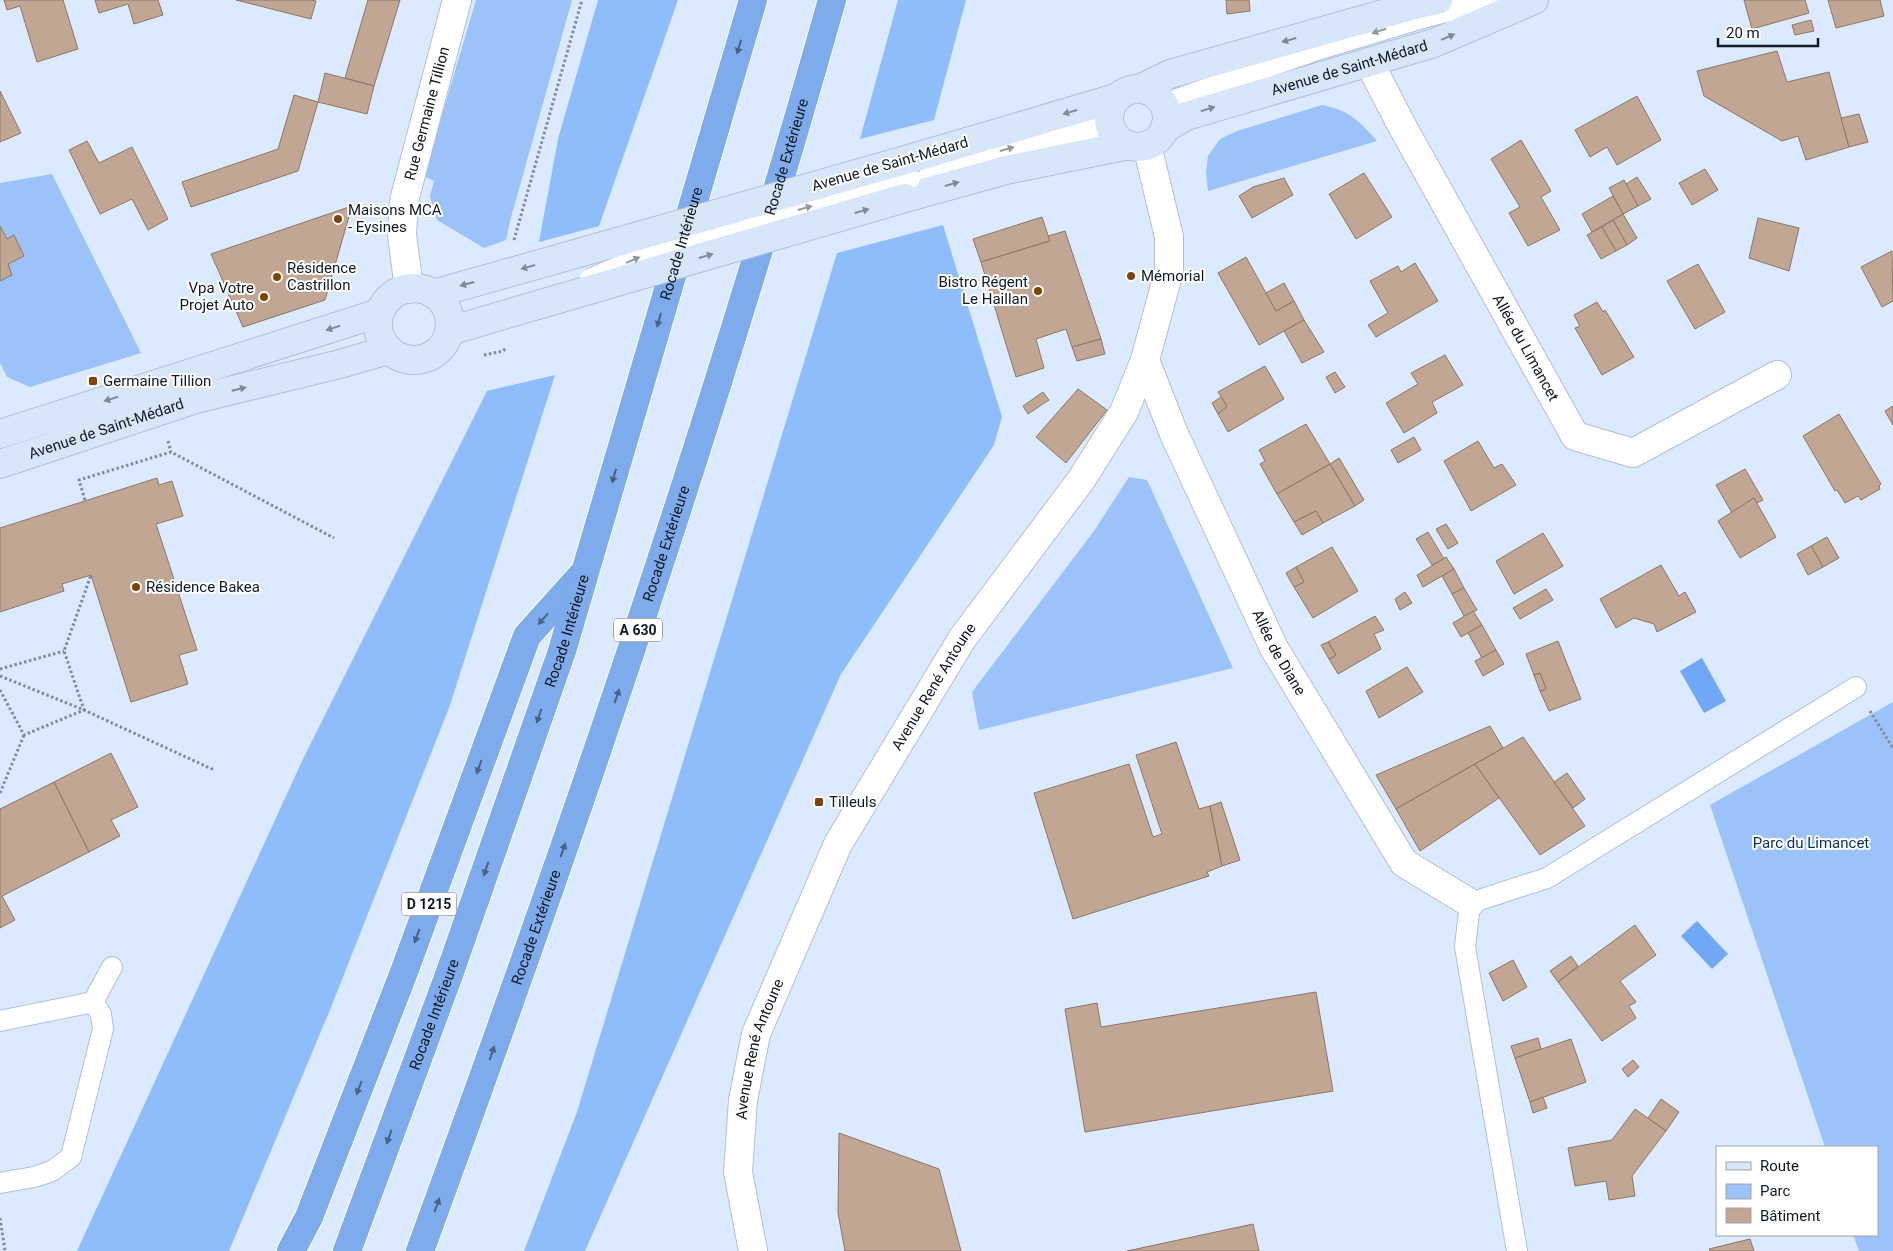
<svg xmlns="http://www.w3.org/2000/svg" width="1893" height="1251" font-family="Roboto,sans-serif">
<rect width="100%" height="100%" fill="#dbeaff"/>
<g fill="#9bc2f9">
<path d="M476,0h96l-62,221 -4,19 -22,8 -47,-28 -7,-24 4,-15 -10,-5z"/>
<path d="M1322,105c27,5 37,16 55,36l-169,50 -2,-19 2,-16 12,-17 17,-8z"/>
<path d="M52,174l89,179 -111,34 -23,-10 -7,-14v-180z"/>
<path d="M1129,477l18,3 86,188 -254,62 -7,-38 122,-161z"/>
<path d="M1893,702v549h-34l-6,-16h24v-88h-52l-115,-342z"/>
</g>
<g fill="#8fbcfa">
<path d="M598,0h80l-79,226 -60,16 19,-103z"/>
<path d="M898,0h68l-32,120 -74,19z"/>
<path d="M943,225l59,192 -8,28 -153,229 -256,577h-61l53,-139 260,-859z"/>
<path d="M555,375l-105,330 -118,300 -103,246h-152l226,-492 184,-368z"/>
</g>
<g fill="#70a8f6">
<path d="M1702,658l24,43 -22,12 -24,-42z"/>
<path d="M1697,921l31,33 -16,15 -31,-33z"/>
</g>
<g fill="#c0a693" stroke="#8e7664">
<path d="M4,0h59l15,49 -41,13 -17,-56 -13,4z"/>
<path d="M95,0h63l5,15 -29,9 -6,-20 -29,9z"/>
<path d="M236,0h75l5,1 -5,18z"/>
<path d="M368,0h32l-26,86 -29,-8z"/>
<path d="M1226,0h23l1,11 -23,3z"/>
<path d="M1744,0h61l4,13 -57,16z"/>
<path d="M1828,0h52l4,16 -48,12z"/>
<path d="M1811,20l3,11 -19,4 -3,-10z"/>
<path d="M1777,51l10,31 42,-10 20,75 -43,13 -8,-24 -16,5 -78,-45 -7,-25z"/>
<path d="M325,73l49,13 -7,28 -49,-12z"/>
<path d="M0,91l21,42 -21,9z"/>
<path d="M294,95l24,7 -20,69 -107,36 -9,-25 96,-33z"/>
<path d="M1637,96l24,44 -44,25 -10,-18 -17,10 -15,-27z"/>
<path d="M1859,114l9,28 -19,5 -8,-29z"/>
<path d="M1521,140l30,51 -10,6 19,33 -32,16 -19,-33 11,-6 -29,-48z"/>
<path d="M87,141l12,22 33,-16 36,72 -20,11 -16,-31 -32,15 -31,-64z"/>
<path d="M1705,169l13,21 -26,15 -13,-22z"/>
<path d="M1364,173l28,44 -36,22 -27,-45z"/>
<path d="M1637,177l14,22 -13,7 -12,-22z"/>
<path d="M1284,178l9,17 -41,23 -13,-22 14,-9z"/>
<path d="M1624,180l14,26 -15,8 -14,-26z"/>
<path d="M1613,196l10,18 -31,18 -10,-18z"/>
<path d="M352,206l-27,94 -82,27 -32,-73z"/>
<path d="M1623,214l14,24 -10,7 -14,-25z"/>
<path d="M1042,217l8,24 -69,21 -8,-23z"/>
<path d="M1758,218l41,10 -10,43 -40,-13z"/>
<path d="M1613,220l14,25 -11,6 -14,-24z"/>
<path d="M0,226l7,13 7,-4 10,21 -16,8 4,11 -12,6z"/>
<path d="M1602,227l14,24 -15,8 -14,-24z"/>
<path d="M1065,231l36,108 -29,8 -6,-18 -30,10 8,29 -28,9 -35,-115 69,-21 -2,-5z"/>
<path d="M1892,251l1,50 -11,6 -21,-40z"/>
<path d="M1246,257l30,54 18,-10 10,19 -45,25 -41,-72z"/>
<path d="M1415,263l23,38 -62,36 -8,-12 20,-12 -18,-32 28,-15 3,6z"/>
<path d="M1698,264l27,48 -30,17 -28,-48z"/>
<path d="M1284,283l10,18 -18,10 -10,-18z"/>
<path d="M1597,302l6,10 2,-2 29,47 -32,18 -27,-47 5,-2 -6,-11z"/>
<path d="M1304,320l20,32 -22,11 -18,-32z"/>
<path d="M1101,339l4,15 -28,7 -5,-14z"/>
<path d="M1445,355l18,30 -31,17 5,11 -33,20 -18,-30 32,-19 -7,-11z"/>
<path d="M1265,366l19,33 -56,33 -10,-18 9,-8 -9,-14z"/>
<path d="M1335,372l10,15 -10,6 -9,-16z"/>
<path d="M1078,389l29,21 -41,53 -30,-26z"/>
<path d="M1043,392l6,8 -21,14 -5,-8z"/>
<path d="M1221,397l6,9 -9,8 -6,-11z"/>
<path d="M1893,406v19l-8,-14z"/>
<path d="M1839,414l42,70 -2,2 1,3 -19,11 -3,-4 -13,7 -8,-13 -2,1 -32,-55z"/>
<path d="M1306,424l24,40 -53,30 -17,-30 5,-3 -6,-11z"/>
<path d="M1414,437l7,13 -23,13 -7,-13z"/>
<path d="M1478,441l16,27 8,-4 14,21 -45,26 -27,-50z"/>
<path d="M1339,458l25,42 -9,6 -25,-42z"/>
<path d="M1330,464l25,42 -32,17 -7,-12 -22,11 -17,-28z"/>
<path d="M1745,469l18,31 -6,3 -3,-5 -22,15 -16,-28z"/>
<path d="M157,478l2,7 13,-4 11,35 -27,8 41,126 -18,5 9,29 -57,18 -40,-127 -29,9 2,7 -64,21v-84z"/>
<path d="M1754,498l22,39 -36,21 -22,-37z"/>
<path d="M1316,511l7,12 -21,12 -8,-13z"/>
<path d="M1446,524l12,19 -10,6 -12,-20z"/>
<path d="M1428,532l16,27 -12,6 -16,-26z"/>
<path d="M1543,533l20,33 -49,28 -18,-33z"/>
<path d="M1827,537l12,21 -16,9 -12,-21z"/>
<path d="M1811,546l12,21 -15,8 -11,-21z"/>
<path d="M1332,547l26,44 -45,27 -19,-31 10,-5 -8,-15z"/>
<path d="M1446,557l8,12 -31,18 -6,-12z"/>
<path d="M1661,565l18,31 6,-4 11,20 -39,20 -3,-8 -20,-6 -18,10 -16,-29z"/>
<path d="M1296,567l8,15 -10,5 -8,-14z"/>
<path d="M1454,569l10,19 -12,6 -10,-18z"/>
<path d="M1464,588l13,22 -13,6 -12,-22z"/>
<path d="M1546,589l7,11 -33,19 -7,-11z"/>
<path d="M1405,592l7,11 -12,7 -5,-11z"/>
<path d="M1473,611l9,14 -21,12 -8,-14z"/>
<path d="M1375,616l9,14 -10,4 7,15 -43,25 -9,-15 7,-4 -8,-13z"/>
<path d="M1482,625l14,25 -14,8 -14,-25z"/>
<path d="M1558,641l23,58 -32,12 -9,-20 6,-2 -6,-16 -6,2 -8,-21z"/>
<path d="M1328,642l8,13 -7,4 -8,-14z"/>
<path d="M1496,650l8,14 -21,12 -8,-15z"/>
<path d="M1407,667l16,25 -44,26 -13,-27z"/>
<path d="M1540,673l6,16 -6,2 -6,-16z"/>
<path d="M1490,726l13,22 -107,61 -20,-34z"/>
<path d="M1523,737l62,89 -45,29 -65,-91z"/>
<path d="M1176,742l23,67 11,-3 12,60 -15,6 2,4 -136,43 -39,-126 95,-29 24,73 9,-3 -26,-79z"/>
<path d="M111,753l27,54 -27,13 9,16 -31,16 -35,-70z"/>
<path d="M1475,764l24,34 -79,53 -24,-42z"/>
<path d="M1567,773l18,26 -12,9 -19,-26z"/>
<path d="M54,782l35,70 -87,44 13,24 -15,8v-119z"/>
<path d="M1221,802l19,58 -18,6 -12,-60z"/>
<path d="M1635,925l21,30 -36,26 16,21 -7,4 7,12 -34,23 -44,-59z"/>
<path d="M1571,956l7,10 -20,16 -8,-11z"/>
<path d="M1513,960l14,27 -24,14 -14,-28z"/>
<path d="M1316,992l17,99 -248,41 -20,-123 32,-6 4,24z"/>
<path d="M1538,1038l3,11 -26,9 -4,-12z"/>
<path d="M1571,1039l15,43 -56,20 -15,-44z"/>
<path d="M1633,1060l6,7 -11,10 -6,-8z"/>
<path d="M1543,1097l4,11 -14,5 -3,-11z"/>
<path d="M1661,1099l18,13 -13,19 -18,-13z"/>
<path d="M1635,1109l31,22 -34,45 3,20 -26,4 -3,-19 -31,5 -7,-38 44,-8z"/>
<path d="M839,1133l100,36 22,82h-116l-7,-38z"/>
<path d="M1253,1224l6,27h-132z"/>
<path d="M1750,1239l4,12h-44l-1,-2z"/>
</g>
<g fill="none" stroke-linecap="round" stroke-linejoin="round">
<defs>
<g id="service">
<path d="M1163,104l151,-53 112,-34 68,-17"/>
<path d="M910,178l148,-42 52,-10"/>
<path d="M93,1002l19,-35"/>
<path d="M0,1021l93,-19"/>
<path d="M0,1183l34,-6 18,-6 19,-14 32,-128 -2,-15 -8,-12"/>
<path d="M1517,1251l-52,-304 5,-44 77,-25 309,-191"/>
</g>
<g id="minor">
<path id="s1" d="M1369,62l32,62 174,312 58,17 144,-78"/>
<path id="s2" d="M409,289l-7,-54 2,-34 53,-201"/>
<path id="s3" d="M1145,360l29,74 100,214 130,215 66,40"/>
<path id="s4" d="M753,1251l-15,-79 5,-72 13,-66 82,-190 124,-205 119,-159 43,-68 21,-52 24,-89v-34l-22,-92"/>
</g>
<g id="secondary">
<path d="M1139,89l31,-15 252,-71 16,-3"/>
<circle cx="1138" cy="118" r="29"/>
<path id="s5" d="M1164,129l22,-13 248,-73 100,-43"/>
<path d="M916,157l200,-59"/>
<path d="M905,198l101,-28 123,-25"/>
<circle cx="414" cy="324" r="36"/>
<path d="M433,294l121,-34"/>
<path d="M449,331l92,-27"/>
<path d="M0,434l379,-121"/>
<path id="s6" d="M0,464l196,-65 144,-35 48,-14"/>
</g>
<g id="motorway">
<path d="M291,1251l18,-34 95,-245 123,-336 54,-60"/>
<path id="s7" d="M347,1251l103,-279 112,-321 191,-651"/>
<path id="s8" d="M420,1251c151,-412 293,-828 412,-1251"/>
</g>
</defs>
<use href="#service" stroke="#afc0d9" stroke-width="22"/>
<use href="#minor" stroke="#afc0d9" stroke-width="30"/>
<use href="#secondary" stroke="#afc0d9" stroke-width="30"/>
<use href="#motorway" stroke="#fff" stroke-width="30"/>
<g stroke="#818c9b" stroke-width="3" stroke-dasharray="2.5 2.5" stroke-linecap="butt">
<path d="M514,240l68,-240"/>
<path d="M484,355l19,-4 3,-3"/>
<path d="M168,441l3,11"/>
<path d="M85,500l-6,-20 92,-28 163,86"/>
<path d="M0,669l64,-18"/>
<path d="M0,676l84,34 130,60"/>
<path d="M0,690l24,45 60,-25 -20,-59 27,-76"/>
<path d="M1870,711l23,37"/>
<path d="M0,793l24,-58"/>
<path d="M0,1218l5,33"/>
</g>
<use href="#service" stroke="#fff" stroke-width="20"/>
<use href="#minor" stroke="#fff" stroke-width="28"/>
<use href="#secondary" stroke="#d8e6f9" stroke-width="28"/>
<use href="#motorway" stroke="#7eabeb" stroke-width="28"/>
<defs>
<path id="service-bridge" d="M590,279l55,-24 265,-77"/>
<g id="secondary-bridge">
<path d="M554,260l362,-103"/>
<path d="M541,304l364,-106"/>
</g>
</defs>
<use href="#service-bridge" stroke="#afc0d9" stroke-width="22" stroke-linecap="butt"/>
<use href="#secondary-bridge" stroke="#afc0d9" stroke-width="30" stroke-linecap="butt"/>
<use href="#service-bridge" stroke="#fff" stroke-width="20"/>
<use href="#secondary-bridge" stroke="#d8e6f9" stroke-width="28"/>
</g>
<defs><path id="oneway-solid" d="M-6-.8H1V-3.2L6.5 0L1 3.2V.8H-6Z" transform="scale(1.25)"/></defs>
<g fill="#94979b">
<use href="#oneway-solid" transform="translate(1379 31) rotate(163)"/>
<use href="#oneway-solid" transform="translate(1007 149) rotate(-16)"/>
<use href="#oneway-solid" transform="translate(805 208) rotate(-16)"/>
<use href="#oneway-solid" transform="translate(633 260) rotate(-23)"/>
</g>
<g fill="#7f8998">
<use href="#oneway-solid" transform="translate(1448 37) rotate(-23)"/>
<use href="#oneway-solid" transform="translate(1289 40) rotate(164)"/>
<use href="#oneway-solid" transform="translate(1208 109) rotate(-17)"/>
<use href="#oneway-solid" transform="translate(1070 112) rotate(164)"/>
<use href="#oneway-solid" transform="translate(952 184) rotate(-16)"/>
<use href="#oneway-solid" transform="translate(862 211) rotate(-16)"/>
<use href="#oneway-solid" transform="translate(706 256) rotate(-16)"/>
<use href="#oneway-solid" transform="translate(528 267) rotate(164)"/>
<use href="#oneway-solid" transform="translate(467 284) rotate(165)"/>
<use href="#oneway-solid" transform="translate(333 328) rotate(162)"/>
<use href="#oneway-solid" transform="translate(239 389) rotate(-13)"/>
<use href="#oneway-solid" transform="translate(111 399) rotate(162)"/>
</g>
<g fill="#486286">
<use href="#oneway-solid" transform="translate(739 47) rotate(106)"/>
<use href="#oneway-solid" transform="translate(659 320) rotate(106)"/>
<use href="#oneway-solid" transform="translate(614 476) rotate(106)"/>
<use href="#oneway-solid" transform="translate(543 619) rotate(132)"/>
<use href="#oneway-solid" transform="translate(617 696) rotate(-71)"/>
<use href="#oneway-solid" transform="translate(539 716) rotate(109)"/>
<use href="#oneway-solid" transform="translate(479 767) rotate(110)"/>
<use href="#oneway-solid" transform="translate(563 850) rotate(-71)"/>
<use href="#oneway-solid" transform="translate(486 869) rotate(109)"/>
<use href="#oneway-solid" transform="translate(417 936) rotate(110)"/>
<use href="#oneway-solid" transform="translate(492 1053) rotate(-71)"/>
<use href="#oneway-solid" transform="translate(359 1088) rotate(111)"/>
<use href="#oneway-solid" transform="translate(389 1137) rotate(110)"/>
<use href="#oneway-solid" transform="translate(437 1205) rotate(-70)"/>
</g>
<g fill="#814400" stroke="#fff" stroke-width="2">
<circle cx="338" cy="219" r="5"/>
<circle cx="1131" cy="276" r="5"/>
<circle cx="277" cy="277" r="5"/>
<circle cx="1038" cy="291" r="5"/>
<circle cx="264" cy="297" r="5"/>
<rect x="88" y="376" width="10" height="10" rx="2.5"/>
<circle cx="136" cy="587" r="5"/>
<rect x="814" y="797" width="10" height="10" rx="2.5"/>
</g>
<g text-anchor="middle" stroke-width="4" stroke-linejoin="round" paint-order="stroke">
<g fill="#fff" stroke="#595d64" stroke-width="1">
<rect x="614" y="618.5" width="48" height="23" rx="4"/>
<rect x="401.5" y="892.5" width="55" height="23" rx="4"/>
</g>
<g font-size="14" font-weight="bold" fill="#121821">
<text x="638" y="635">A 630</text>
<text x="429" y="909">D 1215</text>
</g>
<g font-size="15" fill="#121821" stroke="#fff">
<text dy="5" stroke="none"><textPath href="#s5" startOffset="196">Avenue de Saint-Médard</textPath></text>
<text dy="5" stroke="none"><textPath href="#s2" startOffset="179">Rue Germaine Tillion</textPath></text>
<text dy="5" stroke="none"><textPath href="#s8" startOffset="1154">Rocade Extérieure</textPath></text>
<text transform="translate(890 164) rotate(-16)" y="5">Avenue de Saint-Médard</text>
<text dy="5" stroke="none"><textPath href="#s7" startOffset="1062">Rocade Intérieure</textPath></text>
<text dy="5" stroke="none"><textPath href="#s1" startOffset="326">Allée du Limancet</textPath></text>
<text dy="5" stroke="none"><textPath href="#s6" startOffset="112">Avenue de Saint-Médard</textPath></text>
<text dy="5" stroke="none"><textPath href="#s8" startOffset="749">Rocade Extérieure</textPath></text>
<text dy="5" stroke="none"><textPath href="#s7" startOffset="658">Rocade Intérieure</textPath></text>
<text dy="5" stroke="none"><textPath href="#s3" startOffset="322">Allée de Diane</textPath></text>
<text dy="5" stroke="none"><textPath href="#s4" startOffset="611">Avenue René Antoune</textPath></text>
<text dy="5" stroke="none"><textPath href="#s8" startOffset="344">Rocade Extérieure</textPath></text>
<text dy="5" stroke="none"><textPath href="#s7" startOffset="252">Rocade Intérieure</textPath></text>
<text dy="5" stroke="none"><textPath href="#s4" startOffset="206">Avenue René Antoune</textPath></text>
</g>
<g font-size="15" fill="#121821" stroke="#fff" text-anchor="start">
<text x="348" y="215">Maisons MCA<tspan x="348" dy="17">- Eysines</tspan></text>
<text x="287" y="273">Résidence<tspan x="287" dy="17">Castrillon</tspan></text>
<text x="1141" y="281">Mémorial</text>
<text x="1028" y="287" text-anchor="end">Bistro Régent<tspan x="1028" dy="17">Le Haillan</tspan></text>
<text x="254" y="293" text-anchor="end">Vpa Votre<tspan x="254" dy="17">Projet Auto</tspan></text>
<text x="103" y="386">Germaine Tillion</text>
<text x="146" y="592">Résidence Bakea</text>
<text x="829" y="807">Tilleuls</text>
</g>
<g font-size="15" fill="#0c3161" stroke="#fff">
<text x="1811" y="848">Parc du Limancet</text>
</g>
</g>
<rect x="1716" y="1146" width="162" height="90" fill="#ffffff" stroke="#a0a3a6"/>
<rect x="1726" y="1162" width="25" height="8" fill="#d8e6f9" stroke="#a0a3a6"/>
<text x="1760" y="1171" font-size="15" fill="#121821">Route</text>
<rect x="1726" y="1184" width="25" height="15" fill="#9bc2f9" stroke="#a0a3a6"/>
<text x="1760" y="1196" font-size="15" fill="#121821">Parc</text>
<rect x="1726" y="1208" width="25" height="15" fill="#c0a693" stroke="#a0a3a6"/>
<text x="1760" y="1221" font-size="15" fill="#121821">Bâtiment</text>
<path d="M1718 38v8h100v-8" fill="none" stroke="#121821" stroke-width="2.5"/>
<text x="1726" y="38" font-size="15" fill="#121821" stroke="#ffffff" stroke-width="4" paint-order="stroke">20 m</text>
</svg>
